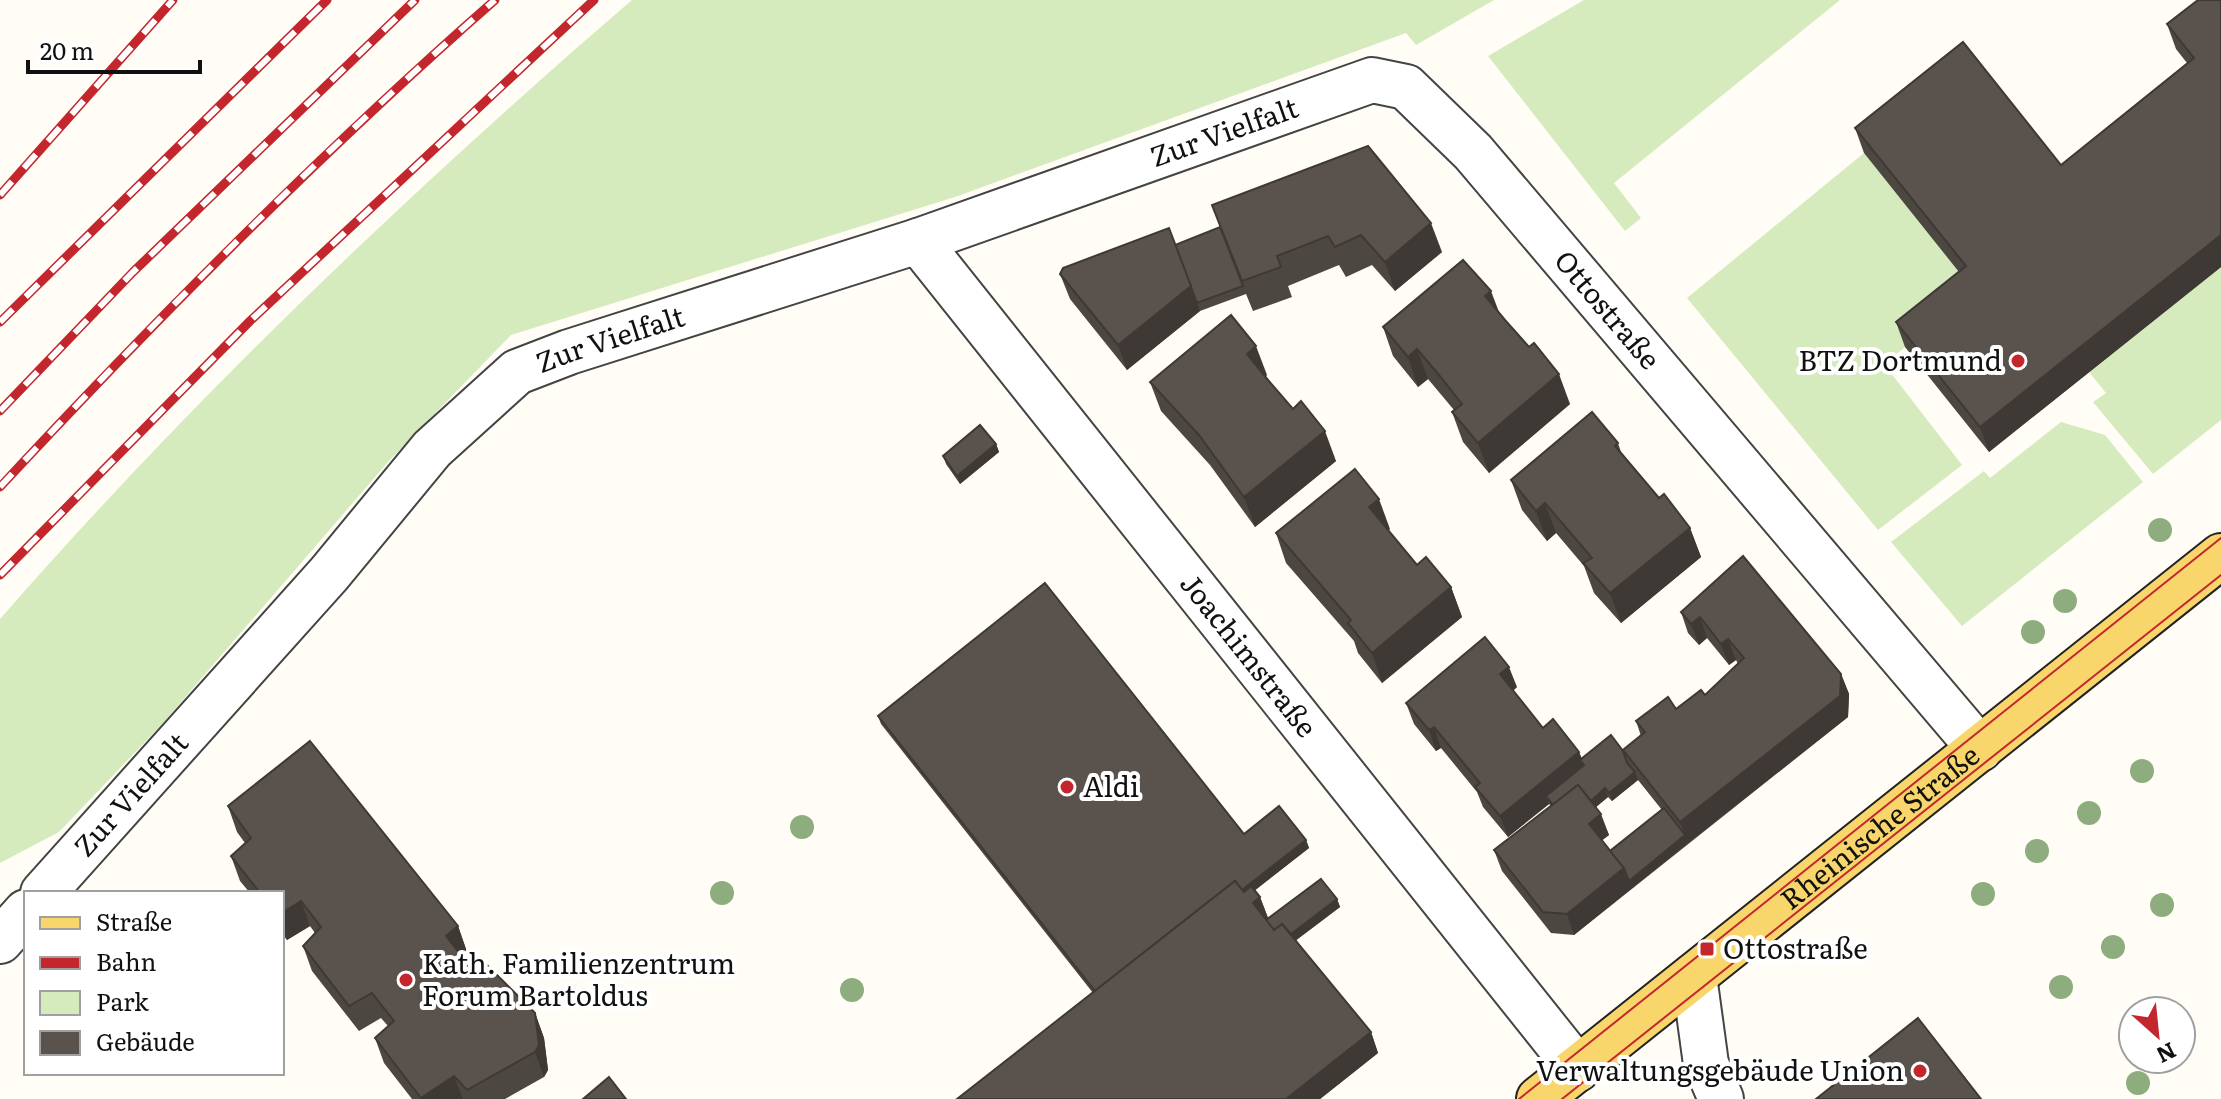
<svg xmlns="http://www.w3.org/2000/svg" width="2221" height="1099" font-family="Literata,serif">
<rect width="100%" height="100%" fill="#fffdf5"/>
<g fill="#d5ebbd">
<path d="M632,0h862l-78,45 -10,-12 -451,164 -444,138 -123,127 -225,261 -104,109 -59,31v-244c193,-221 409,-427 632,-619z"/>
<path d="M1584,0h256l-226,183 27,35 -16,13 -137,-175z"/>
<path d="M1864,153l111,138 -91,73 78,101 -84,65 -191,-232z"/>
<path d="M2221,267v153l-68,54 -60,-72 13,-9 -17,-21z"/>
<path d="M2061,422l44,13 38,47 -181,144 -71,-84 93,-71 6,7z"/>
</g>
<g fill="none" stroke-linecap="round" stroke-linejoin="round">
<defs>
<g id="minor">
<path id="s1" d="M918,241l660,828"/>
<path id="s2" d="M43,893l286,-319 103,-125 85,-77 52,-20 349,-111 454,-161 34,7 67,65 507,597"/>
<path d="M0,941l26,-29"/>
<path d="M1694,976l12,88 15,35"/>
</g>
<g id="major">
<path id="s3" d="M1539,1099l682,-543"/>
</g>
</defs>
<use href="#minor" stroke="#444" stroke-width="48"/>
<use href="#major" stroke="#222" stroke-width="48"/>
<use href="#minor" stroke="#fff" stroke-width="44"/>
<use href="#major" stroke="#f9d66b" stroke-width="44"/>
<g stroke="#c4262e" stroke-width="2">
<path d="M1519,1099l702,-561"/>
<path d="M1562,1099l659,-524"/>
</g>
<defs>
<g id="rail">
<path d="M0,195l173,-195"/>
<path d="M0,322l327,-322"/>
<path d="M0,411l133,-139 282,-272"/>
<path d="M0,487c158,-170 320,-334 495,-487"/>
<path d="M0,575l250,-254 344,-321"/>
</g>
</defs>
<use href="#rail" stroke="#c4262e" stroke-width="9"/>
<use href="#rail" stroke="#fff" stroke-width="6" stroke-dasharray="18" stroke-linecap="butt"/>
</g>
<g fill="#8dad7f">
<circle cx="2160" cy="530" r="12"/>
<circle cx="2065" cy="601" r="12"/>
<circle cx="2033" cy="632" r="12"/>
<circle cx="2142" cy="771" r="12"/>
<circle cx="2089" cy="813" r="12"/>
<circle cx="802" cy="827" r="12"/>
<circle cx="2037" cy="851" r="12"/>
<circle cx="722" cy="893" r="12"/>
<circle cx="1983" cy="894" r="12"/>
<circle cx="2162" cy="905" r="12"/>
<circle cx="2113" cy="947" r="12"/>
<circle cx="2061" cy="987" r="12"/>
<circle cx="852" cy="990" r="12"/>
<circle cx="2138" cy="1083" r="12"/>
</g>
<g fill="#4d4742" fill-rule="evenodd">
<path d="M2221,0v267l-232,185 -84,-105 -9,-25 63,-50 -95,-119 -9,-25 206,37 126,-102 -11,-14 -9,-25z"/>
<path d="M1212,205l230,47 -47,39 -23,-26 -26,12 -7,-12 -51,21 4,11 -39,14 -7,-17 -46,17 -73,59 -57,-71 -10,-25 115,-29 45,-18z"/>
<path d="M1499,313l71,91 -81,69 -26,-31 -11,-30 2,-2 -26,-31 -10,8 -25,-31 -10,-29z"/>
<path d="M1267,375l-2,2 71,84 -81,66 -45,-62 -49,-54 -11,-29z"/>
<path d="M1618,443l4,12 37,43 31,30 11,29 -80,66 -27,-30 -10,-27 -28,-33 -9,8 -25,-31 -11,-30z"/>
<path d="M996,444l3,8 -39,32 -14,-20 -3,-8z"/>
<path d="M1390,529l-2,1 29,35 34,22 11,30 -80,66 -24,-30 -4,-12 -68,-78 -10,-30z"/>
<path d="M1743,556l98,118 8,20 -1,23 -274,218 -23,-2 -49,-62 -8,-21 57,-44 -2,-2 -41,33 -25,-30 -6,-15 -36,-44 -5,3 -22,-27 -8,-21 111,-16 -4,4 30,37 36,24 3,7 41,-9 18,-14 -5,-15 40,-12 29,-14 33,-31 -2,-4 -7,5 -22,-27 -8,7 -11,-12 -7,-21zM1638,780l24,30 -52,41 -8,-11 7,-5 -13,-28 12,-10 4,4z"/>
<path d="M878,716l366,118 62,6 3,8 -54,42 5,7 8,21 -2,2 71,-21 3,8 -44,33 75,92 7,21 -58,46h-363l136,-106 -212,-269z"/>
<path d="M228,806l230,120 9,26 -6,4 7,8 67,49 9,25 4,32 -4,7 -39,22h-93l-28,-36 -9,-25 13,-12 -7,-8 -22,13 -47,-60 -9,-25 12,-13 -5,-7 -23,14 -5,-6v-41h-32l-10,-12 -9,-25 14,-13 -8,-11z"/>
</g>
<g fill="#3f3936">
<path d="M1431,223l11,29 -47,39 -10,-29z"/>
<path d="M2221,235v32l-232,185 -9,-25z"/>
<path d="M1191,286l9,25 -73,59 -9,-25z"/>
<path d="M1491,291l11,29 -17,-24z"/>
<path d="M1256,346l11,29 -9,8 -11,-29z"/>
<path d="M1417,349l11,30 -10,8 -10,-30z"/>
<path d="M1559,374l11,30 -81,69 -11,-30z"/>
<path d="M1325,431l11,30 -81,66 -11,-30z"/>
<path d="M996,444l3,8 -39,32 -3,-8z"/>
<path d="M1379,499l11,30 -10,8 -11,-30z"/>
<path d="M1545,503l11,30 -9,8 -11,-30z"/>
<path d="M1690,528l11,29 -80,66 -11,-30z"/>
<path d="M1451,587l11,30 -80,66 -10,-30z"/>
<path d="M1700,617l7,21 -8,7 -8,-21z"/>
<path d="M1728,639l8,21 -7,5 -8,-21z"/>
<path d="M1509,667l8,20 -10,8 -7,-21z"/>
<path d="M1841,674l8,20 -1,23 -160,126 -8,-21z"/>
<path d="M1434,727l7,21 -5,3 -7,-21z"/>
<path d="M1579,752l8,21 -41,23 3,8 -41,33 -8,-21z"/>
<path d="M1635,772l3,8 -26,21 -3,-8z"/>
<path d="M1605,788l3,9 -18,15 -3,-8z"/>
<path d="M1601,814l8,21 -13,10 -7,-21z"/>
<path d="M1685,835l3,8 -114,92 -7,-21 57,-46z"/>
<path d="M1306,840l3,8 -204,160 -3,-8z"/>
<path d="M1260,897l8,21 -8,6 -7,-21z"/>
<path d="M1337,899l3,8 -58,44 -3,-8z"/>
<path d="M301,901l9,25 -23,14 -5,-14v-13z"/>
<path d="M458,926l9,26 -12,9 -9,-25z"/>
<path d="M535,1013l9,25 4,32 -4,7 -9,-25z"/>
<path d="M1371,1032l7,21 -58,46h-34z"/>
<path d="M454,1076l9,23h-42v-1z"/>
</g>
<g fill="#5a524d" stroke="#3f3936" stroke-width="2">
<path d="M2198,0h23v235l-241,192 -84,-105 70,-56 -111,-138 108,-86 98,123 133,-107 -27,-34z"/>
<path d="M1368,146l63,77 -46,39 -24,-27 -26,12 -7,-11 -51,20 4,11 -39,14 -30,-76z"/>
<path d="M1220,227l23,59 -46,17 -22,-58z"/>
<path d="M1169,228l22,58 -73,59 -58,-71 3,-6z"/>
<path d="M1463,260l28,31 -6,5 20,24 24,27 5,-4 25,31 -81,69 -26,-31 10,-8 -23,-29 -22,-26 -9,8 -25,-30z"/>
<path d="M1231,315l25,31 -9,8 21,26 25,29 8,-8 24,30 -81,66 -45,-62 -49,-53z"/>
<path d="M1592,412l26,31 -3,3 44,52 5,-4 26,34 -80,65 -27,-30 9,-5 -47,-55 -9,8 -25,-31z"/>
<path d="M980,425l16,19 -39,32 -14,-20z"/>
<path d="M1355,469l24,30 -10,8 48,58 9,-8 25,30 -79,66 -24,-30 3,-3 -75,-87z"/>
<path d="M1743,556l98,118 -1,22 -160,126 -57,-72 22,-18 -9,-11 32,-24 8,12 25,-19 4,5 39,-37 -16,-19 -7,5 -21,-27 -9,7 -10,-12z"/>
<path d="M1045,583l199,251 35,-28 27,34 -64,50 -7,-9 -140,110 -217,-275z"/>
<path d="M1485,637l24,30 -9,7 43,54 10,-9 26,33 -79,64 -25,-29 5,-4 -46,-56 -5,3 -23,-27z"/>
<path d="M1611,735l12,16 4,12 8,9 -26,21 -4,-5 -14,13 -13,-16 -25,20 -7,-9 38,-31 -4,-5z"/>
<path d="M310,741l148,185 -12,10 22,28 8,-6 8,4 51,51 4,32 -4,7 -68,38 -13,-14 -33,22 -46,-60 19,-17 -22,-28 -23,13 -46,-60 18,-19 -20,-26 -19,12v-20h-22l-29,-37 20,-18 -23,-32z"/>
<path d="M1578,785l23,29 -12,10 35,44 -57,46 -24,-2 -49,-62z"/>
<path d="M1664,808l21,27 -56,46 -5,-13 -14,-17z"/>
<path d="M1321,879l16,20 -46,35 -9,-10 -8,6 -8,-10z"/>
<path d="M1235,881l9,11 7,-6 9,11 -7,6 21,27 8,-6 89,108 -85,67h-329z"/>
<path d="M1918,1018l63,81h-165z"/>
<path d="M609,1077l17,22h-43z"/>
</g>
<g fill="#c4262e" stroke="#fff" stroke-width="3">
<circle cx="2018" cy="361" r="8"/>
<circle cx="1067" cy="787" r="8"/>
<rect x="1699" y="941" width="16" height="16" rx="4"/>
<circle cx="406" cy="980" r="8"/>
<circle cx="1920" cy="1071" r="8"/>
</g>
<g text-anchor="middle" stroke-width="8" stroke-linejoin="round" paint-order="stroke">
<g font-size="28" fill="#111" stroke="#fff">
<text dy="10" stroke="none"><textPath href="#s2" startOffset="1452">Zur Vielfalt</textPath></text>
<text dy="10" stroke="none"><textPath href="#s2" startOffset="1944">Ottostraße</textPath></text>
<text dy="10" stroke="none"><textPath href="#s2" startOffset="804">Zur Vielfalt</textPath></text>
<text dy="10" stroke="none"><textPath href="#s1" startOffset="530">Joachimstraße</textPath></text>
<text dy="10" stroke="none"><textPath href="#s2" startOffset="132">Zur Vielfalt</textPath></text>
<text dy="10" stroke="none"><textPath href="#s3" startOffset="436">Rheinische Straße</textPath></text>
</g>
<g font-size="28" fill="#111" stroke="#fff" text-anchor="start">
<text x="2002" y="371" text-anchor="end">BTZ Dortmund</text>
<text x="1083" y="797">Aldi</text>
<text x="1723" y="959">Ottostraße</text>
<text x="422" y="974">Kath. Familienzentrum<tspan x="422" dy="32">Forum Bartoldus</tspan></text>
<text x="1904" y="1081" text-anchor="end">Verwaltungsgebäude Union</text>
</g>
</g>
<rect x="24" y="891" width="260" height="184" fill="#ffffff" stroke="#a0a0a0" stroke-width="2"/>
<rect x="40" y="917" width="40" height="12" fill="#f9d66b" stroke="#a0a0a0" stroke-width="2"/>
<text x="96" y="931" font-size="24" fill="#111111">Straße</text>
<rect x="40" y="957" width="40" height="12" fill="#c4262e" stroke="#a0a0a0" stroke-width="2"/>
<text x="96" y="971" font-size="24" fill="#111111">Bahn</text>
<rect x="40" y="991" width="40" height="24" fill="#d5ebbd" stroke="#a0a0a0" stroke-width="2"/>
<text x="96" y="1011" font-size="24" fill="#111111">Park</text>
<rect x="40" y="1031" width="40" height="24" fill="#5a524d" stroke="#a0a0a0" stroke-width="2"/>
<text x="96" y="1051" font-size="24" fill="#111111">Gebäude</text>
<g transform="translate(2157 1035) rotate(153)"><circle r="38" fill="#ffffff" stroke="#a0a0a0" stroke-width="2"/>
<path d="M0-6L14 30L0 20L-14 30Z" fill="#c4262e"/>
<text y="-12" font-size="22" font-weight="bold" text-anchor="middle" fill="#111111">N</text>
</g>
<path d="M28 60v12h172v-12" fill="none" stroke="#111111" stroke-width="4"/>
<text x="40" y="60" font-size="24" fill="#111111" stroke="#ffffff" stroke-width="6" paint-order="stroke">20 m</text>
</svg>
